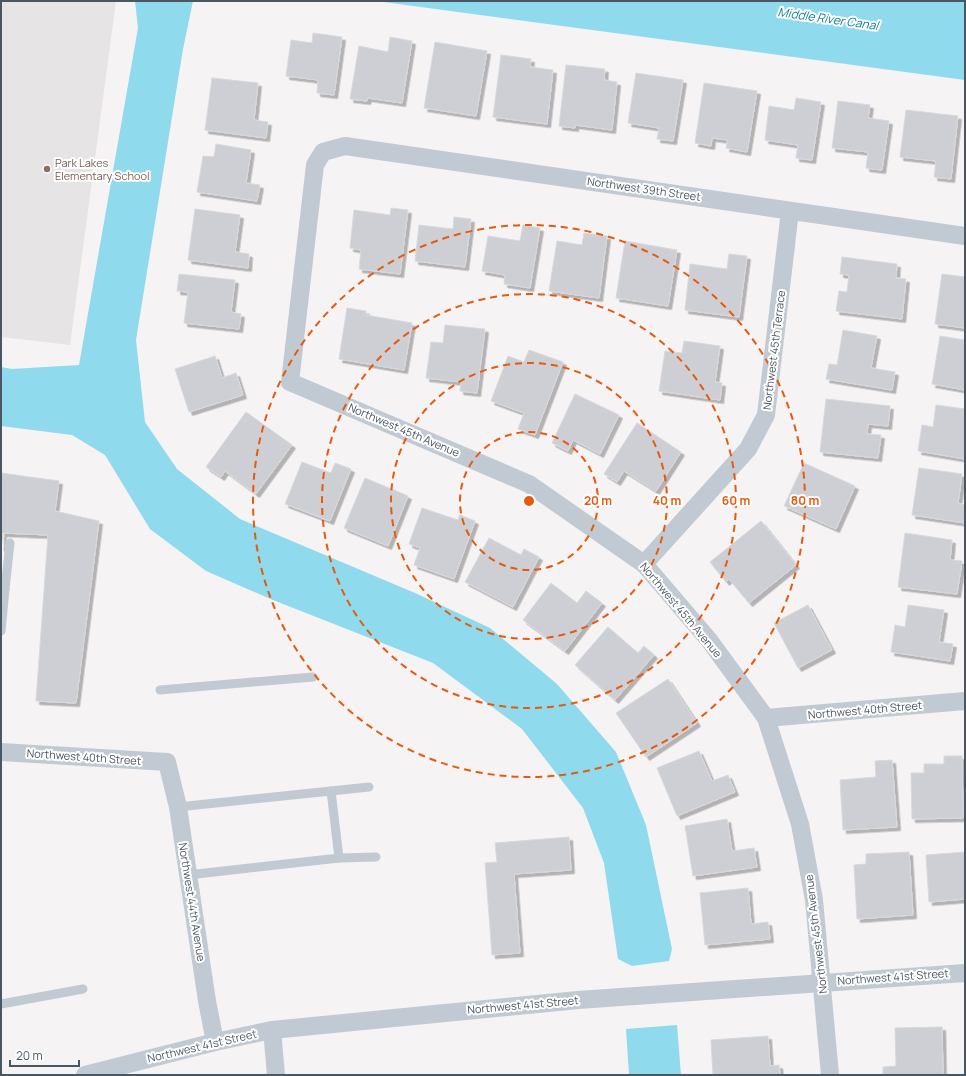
<svg xmlns="http://www.w3.org/2000/svg" width="966" height="1076" font-family="Manrope,sans-serif">
<defs>
<filter id="shadow"><feDropShadow dx="3.5" dy="3.5" stdDeviation="0" flood-color="#0004"/></filter>
</defs>
<rect width="100%" height="100%" fill="#f5f3f3"/>
<path fill="#e6e4e5" d="M1,1h115l-46,344 -69,-8z"/>
<g fill="#90daee">
<path d="M135,1h58l-10,48 -47,291 9,82 32,47 63,50 175,74 75,35 67,56 59,68 30,73 26,124 -3,12 -37,5 -14,-7 -14,-96 -21,-55 -61,-79 -89,-66 -160,-63 -67,-29 -56,-42 -45,-74 -33,-20 -71,-9v-59l11,2 67,-4 59,-337z"/>
<path d="M376,1h589v79l-82,-11z"/>
<path d="M677,1025l4,50h-52l-3,-46z"/>
</g>
<g fill="#cdcfd5" stroke="#d7d9de" filter="url(#shadow)">
<path d="M313,33l29,4 -8,58 -17,-2 1,-13 -32,-4 5,-36 21,3z"/>
<path d="M390,37l22,4 -10,62 -34,-5 -1,3 -17,-2 9,-53 29,6z"/>
<path d="M435,42l52,9 -11,65 -52,-8z"/>
<path d="M501,55l30,4 -1,8 23,3 -6,54 -54,-7z"/>
<path d="M566,65l39,4 -1,11 13,2 -5,48 -37,-5v3l-16,-2z"/>
<path d="M636,73l47,7 -10,61 -16,-2 2,-11 -31,-5z"/>
<path d="M212,78l46,5 -4,37 14,2 -2,16 -61,-8z"/>
<path d="M704,83l53,8 -10,61 -21,-4 2,-8 -16,-2 -1,8 -16,-3z"/>
<path d="M796,98l25,4 -9,58 -16,-2 2,-13 -33,-5 4,-34 25,4z"/>
<path d="M838,101l32,4 -2,13 21,3 -7,49 -16,-2 2,-16 -36,-4z"/>
<path d="M906,110l52,6 -7,63 -17,-2 2,-16 -36,-4z"/>
<path d="M216,144l35,6 -5,33 14,2 -3,16 -60,-9 6,-36 11,1z"/>
<path d="M391,208l17,2 -8,64 -41,-5 2,-19 -11,-2 4,-38 36,5z"/>
<path d="M195,209l45,6 -5,37 14,2 -1,14 -60,-8z"/>
<path d="M454,217l17,2 -6,48 -50,-6 4,-36 34,4z"/>
<path d="M523,225l17,3 -10,60 -26,-4 1,-9 -23,-4 6,-35 32,5z"/>
<path d="M584,233l23,3 -8,62 -50,-7 8,-50 25,4z"/>
<path d="M625,241l52,9 -9,56 -52,-8z"/>
<path d="M729,254l18,2 -8,61 -54,-7 5,-46 37,5z"/>
<path d="M842,257l55,7 -1,14 10,1 -4,40 -66,-8 3,-20 8,1 2,-17 -9,-1z"/>
<path d="M179,274l56,6 -4,32 10,2 -2,15 -55,-6 4,-31 -11,-1z"/>
<path d="M942,274l23,3v51l-30,-4z"/>
<path d="M347,308l19,3v4l46,8 -8,47 -65,-11z"/>
<path d="M445,325l40,4 -8,64 -17,-2 1,-9 -35,-4 5,-36 12,1z"/>
<path d="M843,330l34,6 -6,32 24,4 -3,18 -66,-11 3,-15 8,1z"/>
<path d="M940,336l25,4v50l-33,-6z"/>
<path d="M684,341l36,5 -5,36 7,1 -2,17 -61,-9 6,-40 17,2z"/>
<path d="M529,350l34,12 -28,73 -17,-6 6,-16 -33,-12 17,-45 16,6z"/>
<path d="M215,356l7,22 14,-5 7,22 -54,17 -14,-43z"/>
<path d="M575,394l44,21 -19,39 -27,-14 -5,11 -16,-8z"/>
<path d="M826,399l64,7 -2,20 -20,-2 -1,10 14,1 -3,23 -58,-6z"/>
<path d="M936,405l29,4v50l-47,-8 4,-26 11,2z"/>
<path d="M246,412l46,33 -36,49 -31,-23 -4,6 -15,-10z"/>
<path d="M637,423l44,29 -25,39 -32,-20 -7,11 -13,-8z"/>
<path d="M302,462l29,11 4,-10 16,6 -21,52 -45,-17z"/>
<path d="M804,463l51,23 -19,43 -52,-23z"/>
<path d="M919,468l43,6 -4,29 7,2v18l-53,-8z"/>
<path d="M1,473l58,8 -4,30 44,10 -23,182 -40,-2 12,-166 -45,-2 -2,15z"/>
<path d="M365,478l43,18 -20,50 -44,-18z"/>
<path d="M422,508l36,12 2,-5 15,6 -21,58 -40,-14 6,-17 -11,-4z"/>
<path d="M761,521l35,44 -47,38 -20,-24 -3,3 -16,-20z"/>
<path d="M905,533l47,7 -2,20 12,1 -5,33 -59,-7z"/>
<path d="M489,538l32,17 3,-6 15,8 -26,50 -48,-25z"/>
<path d="M551,583l26,20 9,-12 16,12 -37,48 -42,-31z"/>
<path d="M808,605l24,45 -34,18 -24,-45z"/>
<path d="M908,605l36,5 -5,32 14,2 -3,17 -59,-9 4,-27 10,2z"/>
<path d="M608,627l30,26 6,-7 10,9 -39,45 -40,-35z"/>
<path d="M668,679l29,44 -51,34 -30,-44z"/>
<path d="M699,751l13,30 16,-6 7,17 -58,24 -20,-48z"/>
<path d="M944,756h18l1,62 -51,1 -1,-46h13v-9h20z"/>
<path d="M892,760l5,67 -54,3 -3,-50 36,-3 -1,-16z"/>
<path d="M727,819l5,32 22,-3 3,19 -64,9 -8,-50z"/>
<path d="M569,837l2,33 -57,4 6,79 -28,2 -7,-92 12,-1 -2,-19z"/>
<path d="M909,852l4,63 -56,4 -3,-54 12,-1v-10z"/>
<path d="M965,852v47l-36,3 -3,-47z"/>
<path d="M748,888l3,36 17,-2 2,17 -65,6 -5,-52z"/>
<path d="M942,1027l1,48h-60v-8l13,-1 -1,-38z"/>
<path d="M768,1036l2,30 9,-1 1,10h-67l-2,-35z"/>
</g>
<g fill="none" stroke-linecap="round" stroke-linejoin="round">
<g stroke="#c1cad2" stroke-width="9">
<path d="M1,589h4l-4,42"/>
<path d="M5,589l5,-46"/>
<path d="M160,690l153,-13"/>
<path d="M331,791l38,-4"/>
<path d="M178,807l153,-16 8,67 -151,17"/>
<path d="M339,858l37,-1"/>
<path d="M1,1004l82,-15"/>
</g>
<g stroke="#c1cad2" stroke-width="18">
<path d="M644,564l104,-115 18,-34 24,-204"/>
<path d="M766,718l199,-17"/>
<path d="M1,752l166,10 11,45 29,194 8,41"/>
<path d="M272,1030l4,45"/>
<path d="M85,1075l130,-33 57,-12 306,-30 387,-27"/>
<path d="M830,1075l-16,-175 -14,-76 -34,-106 -57,-78 -65,-76 -115,-80 -239,-102 25,-217 8,-13 22,-6 620,90"/>
</g>
</g>
<g fill="none" stroke="#e8590c" stroke-width="2" stroke-dasharray="7 5">
<circle cx="529" cy="501" r="69"/>
<circle cx="529" cy="501" r="138"/>
<circle cx="529" cy="501" r="207"/>
<circle cx="529" cy="501" r="276"/>
</g>
<circle fill="#8d6e63" stroke="#fff" stroke-width="1.5" cx="47" cy="169" r="4"/>
<g text-anchor="middle" stroke-width="4" stroke-linejoin="round" paint-order="stroke">
<g font-size="11" fill="#785e54" stroke="#fff" text-anchor="start">
<text x="55" y="167">Park Lakes<tspan x="55" dy="13">Elementary School</tspan></text>
</g>
<g font-size="11" fill="#4a5661" stroke="#fff">
<text transform="translate(644 189) rotate(8)" y="4">Northwest 39th Street</text>
<text transform="translate(774 350) rotate(-83)" y="4">Northwest 45th Terrace</text>
<text transform="translate(404 430) rotate(23)" y="4">Northwest 45th Avenue</text>
<text transform="translate(681 610) rotate(50)" y="4">Northwest 45th Avenue</text>
<text transform="translate(865 710) rotate(-5)" y="4">Northwest 40th Street</text>
<text transform="translate(84 757) rotate(4)" y="4">Northwest 40th Street</text>
<text transform="translate(192 902) rotate(81)" y="4">Northwest 44th Avenue</text>
<text transform="translate(816 934) rotate(-97)" y="4">Northwest 45th Avenue</text>
<text transform="translate(893 977) rotate(-4)" y="4">Northwest 41st Street</text>
<text transform="translate(523 1005) rotate(-5)" y="4">Northwest 41st Street</text>
<text transform="translate(202 1046) rotate(-13)" y="4">Northwest 41st Street</text>
</g>
<g font-size="12" font-style="italic" fill="#0c7c9b" stroke="#fff">
<text transform="translate(828 19) rotate(8)" y="4">Middle River Canal</text>
</g>
</g>
<circle cx="529" cy="501" r="6" fill="#e8590c" stroke="#fff" stroke-width="2"/>
<g font-size="12" text-anchor="middle" font-weight="bold" fill="#e8590c" stroke="#fff" stroke-width="4" stroke-linejoin="round" paint-order="stroke">
<text x="598" y="505">20 m</text>
<text x="667" y="505">40 m</text>
<text x="736" y="505">60 m</text>
<text x="805" y="505">80 m</text>
</g>
<rect width="966" height="1076" fill="none" stroke="#4a5661" stroke-width="4"/>
<path d="M10 1060v6h69v-6" fill="none" stroke="#4a5661" stroke-width="2"/>
<text x="16" y="1060" font-size="12" fill="#4a5661" stroke="#ffffff" stroke-width="3" paint-order="stroke">20 m</text>
</svg>
